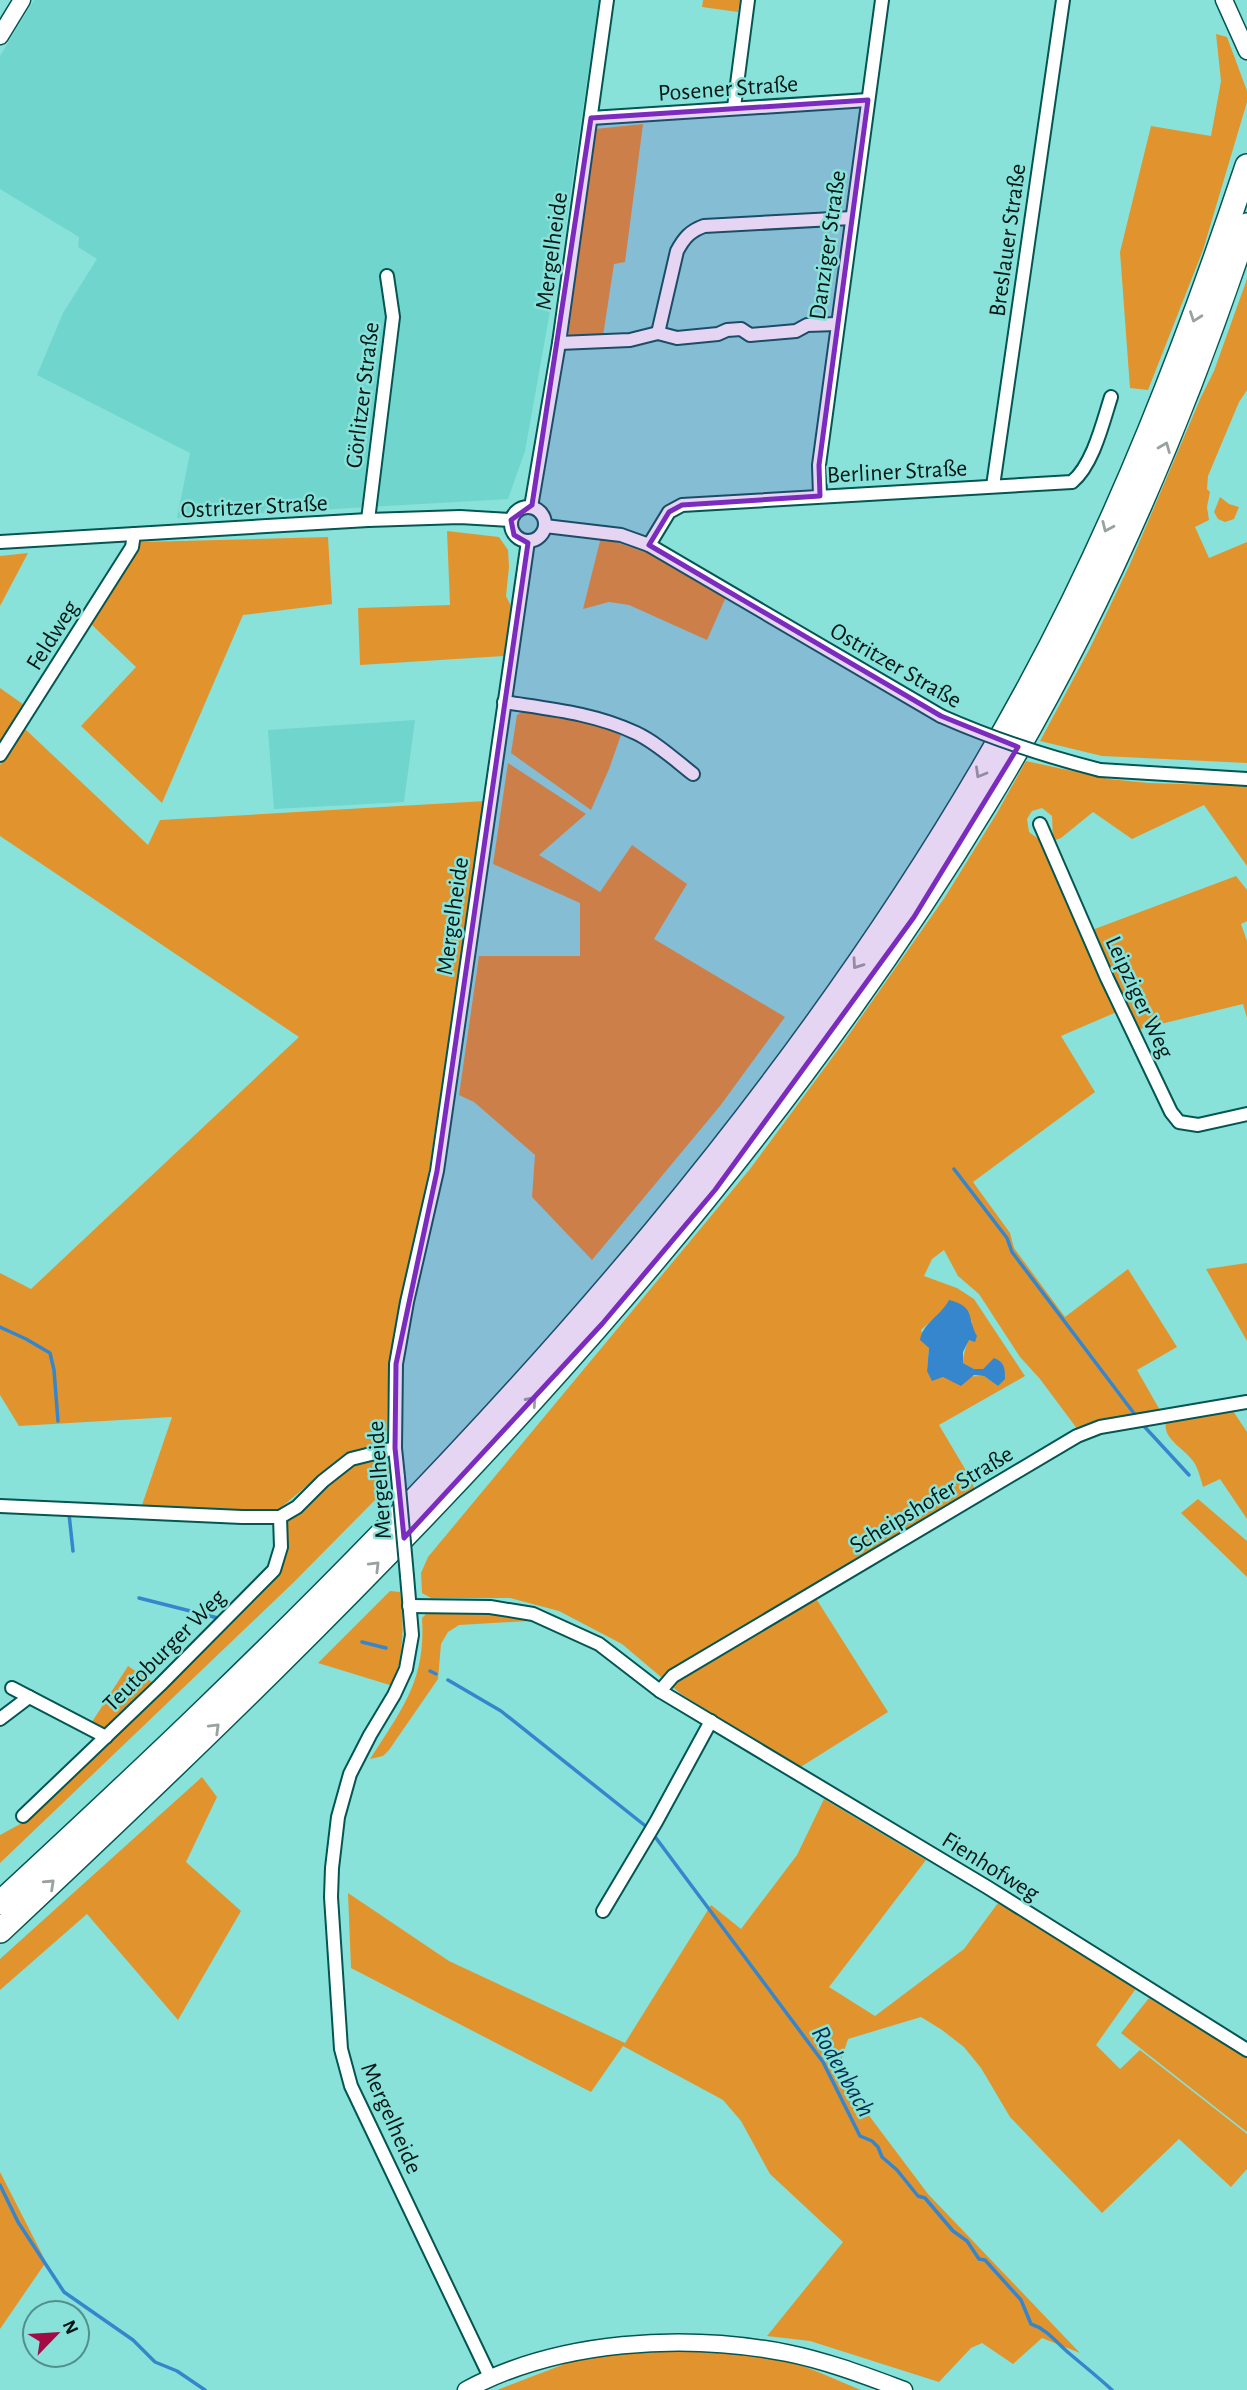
<svg xmlns="http://www.w3.org/2000/svg" width="1247" height="2390" font-family="'Alegreya Sans',sans-serif">
<rect width="100%" height="100%" fill="#88e2da"/>
<g fill="#70d5cd">
<path d="M34,0h565l-32,216 -42,235 -17,48 -331,19 13,-65 -153,-78 26,-62 34,-54 -19,-12 1,-10 -79,-48v-133z"/>
<path d="M415,720l-11,82 -130,7 -6,-79z"/>
</g>
<g fill="#e1942d" fill-rule="evenodd">
<path d="M703,0h37l-2,12 -36,-5z"/>
<path d="M1216,34l11,3 20,54v11l-44,148 -55,140 -18,-2 -10,-136 31,-126 60,10 10,-55z"/>
<path d="M643,124l-18,138 -11,2 -11,72 -35,1 27,-208z"/>
<path d="M1247,279v111l-8,12 -31,74 -1,13 3,3 -3,15 2,13 -14,7 14,31 38,-16v221l-145,-7 -62,-15 50,-93 40,-84 71,-167 13,-26z"/>
<path d="M1220,497l9,7 10,3 -5,12 -9,3 -7,-3 -4,-7z"/>
<path d="M447,531l52,6 9,13 1,17 -3,29 5,10 -7,50 -144,9 -2,-57 92,-3z"/>
<path d="M328,537l4,67 -89,11 -81,188 -81,-77 55,-59 -45,-43 50,-82z"/>
<path d="M601,537l56,19 69,41 -19,43 -78,-35 -20,-3 -26,7z"/>
<path d="M28,553l-28,53v-50z"/>
<path d="M0,688l27,19 -27,42z"/>
<path d="M522,712l57,6 42,17 -12,34 -18,41 -80,-57 6,-38z"/>
<path d="M24,728l124,117 12,-25 325,-19 -56,369 -15,78 -14,54 -11,62 -3,77 -45,16 -63,53 -70,1 -66,-6 30,-88 -153,9 -19,-31v-122l31,16 268,-252 -299,-201v-71z"/>
<path d="M1026,761l83,18 40,4 98,3v80l-43,-61 -72,34 -39,-27 -32,26 -8,3 -1,-25 -10,-8 -10,3 -5,8 2,13 15,11 75,168 -58,25 34,56 -122,90 37,51 4,15 51,69 63,-48 49,78 -40,23 24,42 -83,18 -38,-51 -20,-22 -41,-63 -21,-18 -14,-26 -12,9 -8,17 33,12 17,11 51,77 -86,49 32,54 4,12 -165,98 78,123 -89,56 -118,-74 -59,-50 -63,-33 -49,-13h-79l-9,-5 -1,-20 7,-16 322,-388 93,-126 102,-146 52,-84zM946,1307l26,14c1,15 -9,27 -9,42l11,6h9l11,-10 4,27 -14,-10 -41,1 -16,-6 2,-23 -8,-18z"/>
<path d="M508,763l78,51 -47,41 61,37 32,-47 55,39 -33,55 131,78 -65,89 -128,154 -60,-63 3,-42 -61,-53 -15,-7 20,-139h101v-53l-87,-39z"/>
<path d="M1236,876l11,14v31l-6,3 6,17v77l-4,-14 -107,26 -44,-100z"/>
<path d="M1247,1263v78l-41,-72z"/>
<path d="M1233,1411l14,21v87l-27,-40 -17,8c-2,-7 -4,-15 -7,-21 -7,-16 -34,-25 -30,-44z"/>
<path d="M378,1456l10,8 2,8 -15,28 -81,82 -294,281v-28l22,-12 258,-254 7,-24 -1,-20 3,-6c28,-26 50,-54 89,-63z"/>
<path d="M1198,1499l49,42v36l-66,-64z"/>
<path d="M390,1591l10,1c5,34 3,62 -7,94l-75,-23z"/>
<path d="M430,1610l59,1 43,6 32,13 -35,-9 -70,4 -11,7 -7,12 -3,35 -49,71 -6,6 -13,3c32,-50 56,-79 52,-141z"/>
<path d="M128,1666l27,18 -52,47 -13,-6z"/>
<path d="M202,1777l15,20 -31,65 55,49 -63,109 -91,-106 -87,76v-31z"/>
<path d="M824,1799l102,61 -97,127 46,29 89,-67 34,-46 139,84 -41,58 24,24 20,-19 107,84v35l-16,18 -52,-48 -77,74 -92,-96 -29,-49 -17,-21 -22,-17 -21,-13 -73,22 -11,34 91,121 152,159 -38,-15 -29,26 -31,-21 -11,5 -32,34 -129,-41 -43,-5 76,-94 -73,-68 -29,-53 -18,-21 -100,-54 -32,46 -240,-124 -3,-75 101,68 176,82 86,-138 30,24 56,-74z"/>
<path d="M1149,1998l98,60v74l-126,-99z"/>
<path d="M0,2172l46,90 -46,67z"/>
<path d="M649,2351c48,0 95,-2 141,11 24,7 48,19 71,28h-364l78,-30z"/>
</g>
<path fill="#3586cd" d="M949,1300c27,7 17,16 28,36l-2,6 -6,-2 -6,12v11l11,6h9l11,-11c11,4 11,11 11,21l-7,7 -14,-10 -10,-1 -13,11 -18,-9 -11,4 -5,-10 2,-23 -9,-8c3,-18 21,-24 29,-40z"/>
<g fill="none" stroke-linecap="round" stroke-linejoin="round">
<g stroke="#3586cd" stroke-width="3.5">
<path d="M954,1169l53,69 5,14 124,164"/>
<path d="M0,1327l26,12 24,14 4,17 4,51"/>
<path d="M1142,1424l47,51"/>
<path d="M69,1514l4,37"/>
<path d="M139,1598l79,20"/>
<path d="M362,1642l24,6"/>
<path d="M430,1671l6,3"/>
<path d="M448,1680l53,31 147,117"/>
<path d="M653,1834l170,228 37,74 12,5 6,6 4,10 15,13 21,26 7,2 28,33 14,10 12,18 6,1 36,40 10,24c16,5 26,19 39,30 14,12 28,23 42,36"/>
<path d="M0,2185l18,37 46,70 69,48 22,22 22,9 28,19"/>
</g>
<defs>
<g id="minor">
<path d="M734,107l14,-107"/>
<path d="M591,118l277,-18"/>
<path d="M658,333l19,-82c7,-13 13,-20 27,-25l148,-8"/>
<path d="M559,343l71,-3 28,-7 19,5 41,-4 9,-4 14,-1 9,6 46,-4 11,-6 30,-1"/>
<path d="M993,486l70,-486"/>
<path d="M820,496l-1,-31 63,-465"/>
<circle cx="528" cy="524" r="17"/>
<path d="M531,507l28,-164 48,-343"/>
<path d="M368,520l25,-203 -6,-41"/>
<path d="M545,526l76,9 28,10 292,171"/>
<path d="M0,542l368,-22 92,-3 51,3"/>
<path d="M649,545l20,-33 13,-7 390,-23c21,-17 31,-60 39,-85"/>
<path d="M504,702c45,7 90,11 132,31 21,10 39,27 57,41"/>
<path d="M0,755l132,-208 2,-13"/>
<path d="M1100,770l147,9"/>
<path d="M1040,824l67,154 64,134 8,10 19,3 49,-11"/>
<path d="M398,1477l-3,-29 1,-84 11,-62 30,-131 91,-630"/>
<path d="M0,1506l242,11h38l17,-10 26,-26 28,-22 44,-11"/>
<path d="M407,1576l5,59 -6,34 -12,26 -24,40 -20,39 -12,43 -6,51 -1,29 10,152 10,37 139,291"/>
<path d="M409,1606l81,1 43,7 66,30 61,47 327,196 260,163"/>
<path d="M12,1688l94,49"/>
<path d="M660,1691l13,-15 404,-240 23,-9 147,-25"/>
<path d="M0,1719l29,-22"/>
<path d="M23,1816l137,-131 114,-115 7,-23 -1,-30"/>
<path d="M603,1911l53,-89 55,-101"/>
</g>
<g id="tertiary">
<path d="M1224,0l23,51"/>
<path d="M0,36l22,-36"/>
<path d="M466,2390c93,-50 218,-57 321,-37 40,8 79,23 117,37"/>
</g>
<g id="motorway">
<path d="M0,1903c69,-64 138,-128 206,-194 314,-303 613,-635 823,-1022 90,-166 158,-342 218,-521"/>
<path d="M0,1931c366,-343 725,-698 986,-1129 110,-180 195,-377 261,-577"/>
</g>
</defs>
<use href="#minor" stroke="#045652" stroke-width="16"/>
<use href="#tertiary" stroke="#045652" stroke-width="19"/>
<use href="#motorway" stroke="#045652" stroke-width="26"/>
<use href="#minor" stroke="#fff" stroke-width="12"/>
<use href="#tertiary" stroke="#fff" stroke-width="16"/>
<use href="#motorway" stroke="#fff" stroke-width="23"/>
<defs>
<g id="minor-bridge">
<path d="M941,716c52,23 104,40 159,54"/>
<path d="M398,1477l9,99"/>
</g>
</defs>
<use href="#minor-bridge" stroke="#045652" stroke-width="16" stroke-linecap="butt"/>
<use href="#minor-bridge" stroke="#fff" stroke-width="12"/>
</g>
<defs><path id="oneway-chevron" d="M-2-3.5L2.5 0L-2 3.5" fill="none" stroke-width="1.6" stroke-linecap="round" stroke-linejoin="round" transform="scale(1.75)"/></defs>
<g stroke="#99a2a1">
<use href="#oneway-chevron" transform="translate(1195 317) rotate(110)"/>
<use href="#oneway-chevron" transform="translate(1165 447) rotate(-68)"/>
<use href="#oneway-chevron" transform="translate(1107 527) rotate(114)"/>
<use href="#oneway-chevron" transform="translate(980 773) rotate(120)"/>
<use href="#oneway-chevron" transform="translate(857 964) rotate(125)"/>
<use href="#oneway-chevron" transform="translate(532 1401) rotate(-48)"/>
<use href="#oneway-chevron" transform="translate(375 1566) rotate(-45)"/>
<use href="#oneway-chevron" transform="translate(215 1728) rotate(-44)"/>
<use href="#oneway-chevron" transform="translate(50 1884) rotate(-43)"/>
</g>
<path fill="#7b2cbf" fill-opacity="0.2" stroke="#7b2cbf" stroke-width="5" stroke-linejoin="round" d="M868,100l-49,365 1,31 -138,9 -13,7 -20,33 292,171 77,31 -104,170 -199,273 -113,134 -198,214 -9,-90 1,-84 41,-193 91,-628 -14,-8 -3,-15 21,-15 59,-387z"/>
<g text-anchor="middle" stroke-width="5" stroke-linejoin="round" paint-order="stroke">
<g font-size="24" fill="#001615" stroke="#88e2da">
<text transform="translate(728 88) rotate(-4)" y="8">Posener Straße</text>
<text transform="translate(1007 240) rotate(-82)" y="8">Breslauer Straße</text>
<text transform="translate(827 245) rotate(-82)" y="8">Danziger Straße</text>
<text transform="translate(551 251) rotate(-82)" y="8">Mergelheide</text>
<text transform="translate(362 395) rotate(-83)" y="8">Görlitzer Straße</text>
<text transform="translate(897 471) rotate(-3)" y="8">Berliner Straße</text>
<text transform="translate(254 506) rotate(-3)" y="8">Ostritzer Straße</text>
<text transform="translate(52 635) rotate(-58)" y="8">Feldweg</text>
<text transform="translate(896 665) rotate(30)" y="8">Ostritzer Straße</text>
<text transform="translate(452 916) rotate(-82)" y="8">Mergelheide</text>
<text transform="translate(1140 997) rotate(65)" y="8">Leipziger Weg</text>
<text transform="translate(379 1480) rotate(-94)" y="8">Mergelheide</text>
<text transform="translate(931 1499) rotate(-31)" y="8">Scheipshofer Straße</text>
<text transform="translate(164 1650) rotate(-45)" y="8">Teutoburger Weg</text>
<text transform="translate(991 1866) rotate(32)" y="8">Fienhofweg</text>
<text transform="translate(392 2118) rotate(66)" y="8">Mergelheide</text>
</g>
<g font-size="26" font-style="italic" fill="#022f52" stroke="#88e2da">
<text transform="translate(844 2071) rotate(60)" y="9">Rodenbach</text>
</g>
</g>
<g transform="translate(56 2334) rotate(65)"><circle r="33" fill="#88e2da" stroke="#52908b" stroke-width="2"/>
<path d="M0-5L12 26L0 18L-12 26Z" fill="#a40a44"/>
<text y="-10" font-size="19" font-weight="bold" text-anchor="middle" fill="#001615">N</text>
</g>
</svg>
